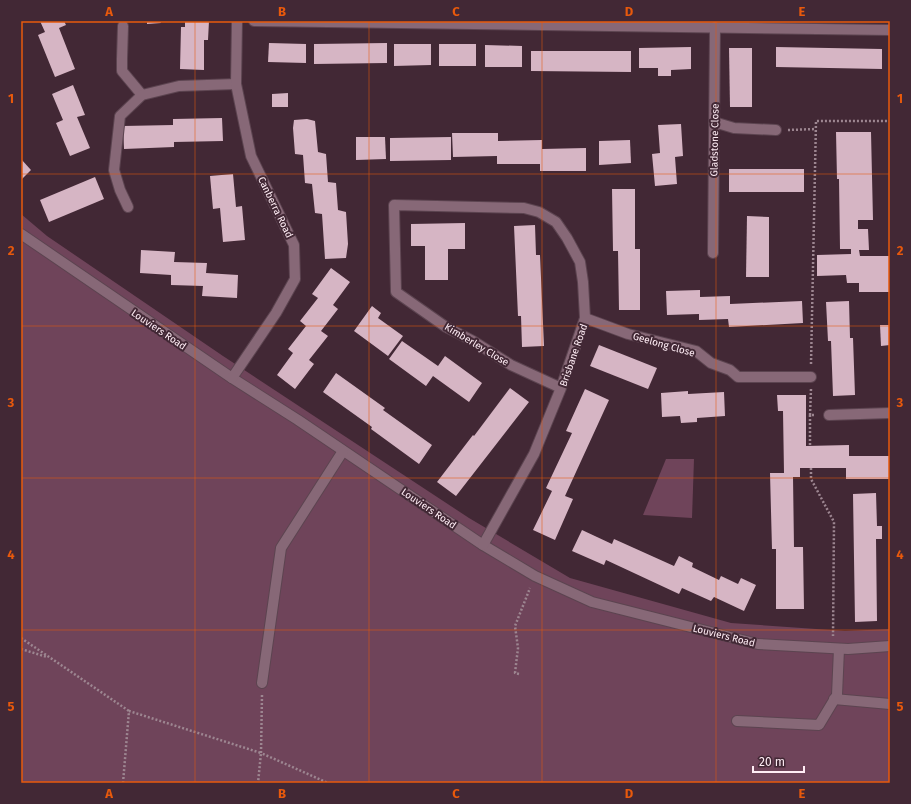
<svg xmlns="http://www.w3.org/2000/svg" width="911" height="804" font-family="'Fira Sans',sans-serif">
<rect width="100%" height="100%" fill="#422835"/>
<g fill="#6f445a">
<path d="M21,214l26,22 176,120 246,162 101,60 161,45 114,8 45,-2v154h-869z"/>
<path d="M666,459h28l-2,59 -49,-3z"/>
</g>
<g fill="#d6b5c4">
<path d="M40,21h24l2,4 -7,3 16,41 -20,8 -17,-42 7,-3z"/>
<path d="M147,21h13l1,2 -14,1z"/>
<path d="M185,21h24l-1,19h-4v30l-24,-1 1,-42h4z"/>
<path d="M269,43l37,1v19l-38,-1z"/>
<path d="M387,43v20l-73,1v-20z"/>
<path d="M394,44h37v21l-37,1z"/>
<rect x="439" y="44" width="37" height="22"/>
<path d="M485,45l37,1v21h-37z"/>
<path d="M691,47v22l-20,1v6h-13v-8h-19v-20z"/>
<path d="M776,47l106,2v20l-106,-2z"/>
<path d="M729,48h23v59h-22z"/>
<path d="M531,51h100v21l-100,-1z"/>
<path d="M73,85l12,30 -8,2 13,31 -20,8 -14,-33 7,-3 -11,-26z"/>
<path d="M288,93v14h-16v-13z"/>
<path d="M222,118l1,23 -49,1v5l-50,2 -1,-23 50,-1v-6z"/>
<path d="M307,119l8,2 3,31 8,2 2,28 8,1 2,27 8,2 2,32 -2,14 -21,1 -3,-45 -7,-1 -3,-29 -7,-1 -2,-28 -8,-1 -2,-26 1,-8z"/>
<path d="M681,124l2,32 -8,1 2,27 -22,2 -3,-32 8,-1 -2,-28z"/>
<path d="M836,132h35l2,88h-15v9h10l1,21h-10l1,6h30v36h-31v-9h-12l-1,-8 -29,1v-21l34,-1v-5h-11l-1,-70h-2z"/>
<path d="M452,133h46v8l44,-1v9l44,-1v23h-46v-7h-43v-8l-44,1z"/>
<path d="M356,137h29l1,22 -30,1z"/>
<path d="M451,137v23l-61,1v-23z"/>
<path d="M630,140l1,23 -32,2v-24z"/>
<path d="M21,159l10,11 -10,10z"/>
<rect x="729" y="169" width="75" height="23"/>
<path d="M233,174l3,33 6,-1 3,34 -22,2 -3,-34 -7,1 -3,-33z"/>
<path d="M95,177l9,22 -55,23 -9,-22z"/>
<path d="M612,189h23v60h5v61h-21l-1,-59h-5z"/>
<path d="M747,216l22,1v60h-23z"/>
<path d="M465,223v26h-17v31h-23v-34h-14v-22z"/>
<path d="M535,225l1,30h4l4,91 -22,1 -1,-31h-3l-4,-90z"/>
<path d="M141,250l34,2 -1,10 33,1 -1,10 32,2 -1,23 -35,-2 1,-10 -32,-1v-10l-31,-2z"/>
<path d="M331,268l19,14 -17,23 5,4 -17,22 7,5 -19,24 5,4 -19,25 -18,-14 16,-22 -5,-4 18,-23 -6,-5 18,-23 -6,-4z"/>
<path d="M700,290v7l30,-1v8l72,-3 1,22 -74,4 -1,-8 -29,1v-6l-32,1 -1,-24z"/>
<path d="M849,301l1,37h3l2,57 -22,1 -2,-55h-3l-2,-39z"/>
<path d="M372,306l9,7 -3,5 25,18 -15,20 -34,-25z"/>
<path d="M880,325h10v20l-9,1z"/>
<path d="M402,341l36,25 7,-10 37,27 -13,19 -36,-26 -7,10 -37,-27z"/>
<path d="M599,345l58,23 -9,21 -58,-23z"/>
<path d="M336,373l49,35 -2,2 49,35 -13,19 -48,-35 1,-2 -49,-35z"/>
<path d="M510,388l19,14 -73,94 -19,-14 36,-47 1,1z"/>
<path d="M585,389l24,11 -44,96 8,3 -18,41 -22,-10 19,-39 -6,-3 26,-55 -6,-2z"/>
<path d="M688,391v3l36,-2 1,24 -28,2v4l-16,1 -1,-7 -18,1 -1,-24z"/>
<path d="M777,395h29v51l43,-1v11h41v23h-44v-11h-46v9h-7l1,70h9l1,62h-28v-60h-4l-2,-76h14l-1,-62h-5z"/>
<path d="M876,493l1,33h5v13h-6l1,82 -22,1 -2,-128z"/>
<path d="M582,530l30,14 2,-5 60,27 5,-10 14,7 -1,4 27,13 2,-4 17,8 3,-6 15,7 -12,26 -30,-14 -3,4 -29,-13 -3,6 -73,-34 -2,5 -32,-14z"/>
</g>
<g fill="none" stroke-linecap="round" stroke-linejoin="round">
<defs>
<g id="minor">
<path d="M254,21l636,9"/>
<path d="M123,26l-1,33v12l20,24"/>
<path d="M714,122l20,6 42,2"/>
<path d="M128,207l-8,-17 -6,-20 6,-54 22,-21 37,-9 57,-2"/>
<path d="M21,234l211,144 66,42 185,125 52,31 57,26 166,42 90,5 42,-3"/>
<path d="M713,253l2,-226"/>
<path d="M585,318l43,16 68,17 15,12 19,7 8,7h73"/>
<path d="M232,378l44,-65 19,-34 -1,-34 -43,-89 -15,-72 1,-63"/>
<path d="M829,415l61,-2"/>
<path d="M483,545l51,-91 27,-66 24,-70 -2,-36 -3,-20 -13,-24 -11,-16 -17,-10 -15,-4 -130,-3 2,87 50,35 27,14 38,24 50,23"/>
<path d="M262,683l19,-135 62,-97"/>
<path d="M834,699l56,5"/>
<path d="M737,721l82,4 18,-30 2,-46"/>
</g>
</defs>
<use href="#minor" stroke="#5c4450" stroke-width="12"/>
<g stroke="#9d8691" stroke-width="2.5" stroke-dasharray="2 2" stroke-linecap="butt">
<path d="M788,130l28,-1"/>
<path d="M811,364l5,-243h74"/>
<path d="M811,389l-1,26h6"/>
<path d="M810,415v31"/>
<path d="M811,468v11l23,43 -1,114"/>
<path d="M21,638l108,73"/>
<path d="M21,649l26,8"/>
<path d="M519,674l-4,-1 3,-25 -3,-22 15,-38"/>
<path d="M262,695l-1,58 67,30"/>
<path d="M123,783l6,-72 132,42 -3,30"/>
</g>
<use href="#minor" stroke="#876877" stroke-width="10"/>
</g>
<path fill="none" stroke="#e8590c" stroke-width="1" stroke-opacity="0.55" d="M195,21v762M369,21v762M542,21v762M716,21v762M21,174h869M21,326h869M21,478h869M21,630h869"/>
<g text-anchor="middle" stroke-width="4" stroke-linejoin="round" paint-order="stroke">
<g font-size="10" fill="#ffedf5" stroke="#422835">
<text transform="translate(714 140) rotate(-89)" y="4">Gladstone Close</text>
<text transform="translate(276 207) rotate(64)" y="4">Canberra Road</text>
<text transform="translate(159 329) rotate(34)" y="4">Louviers Road</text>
<text transform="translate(477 344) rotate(31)" y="4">Kimberley Close</text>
<text transform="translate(664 344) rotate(16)" y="4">Geelong Close</text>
<text transform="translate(573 355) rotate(-71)" y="4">Brisbane Road</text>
<text transform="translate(429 508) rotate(34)" y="4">Louviers Road</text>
<text transform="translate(724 635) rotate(14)" y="4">Louviers Road</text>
</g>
</g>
<rect width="911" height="804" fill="none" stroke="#422835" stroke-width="44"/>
<path d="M753 766v6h51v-6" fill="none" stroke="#ffedf5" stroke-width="2"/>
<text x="759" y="766" font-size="12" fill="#ffedf5" stroke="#422835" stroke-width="3" paint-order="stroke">20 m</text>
<rect x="22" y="22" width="867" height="760" fill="none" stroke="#e8590c" stroke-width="1.5"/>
<g font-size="13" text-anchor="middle" font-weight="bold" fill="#e8590c">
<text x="109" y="16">A</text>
<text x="282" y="16">B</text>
<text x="456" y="16">C</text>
<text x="629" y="16">D</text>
<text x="802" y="16">E</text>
<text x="11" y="103">1</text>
<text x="900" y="103">1</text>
<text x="11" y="255">2</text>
<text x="900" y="255">2</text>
<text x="11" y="407">3</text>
<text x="900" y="407">3</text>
<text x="11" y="559">4</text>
<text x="900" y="559">4</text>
<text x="11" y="711">5</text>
<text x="900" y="711">5</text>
<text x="109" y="798">A</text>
<text x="282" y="798">B</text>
<text x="456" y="798">C</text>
<text x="629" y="798">D</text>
<text x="802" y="798">E</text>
</g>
</svg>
